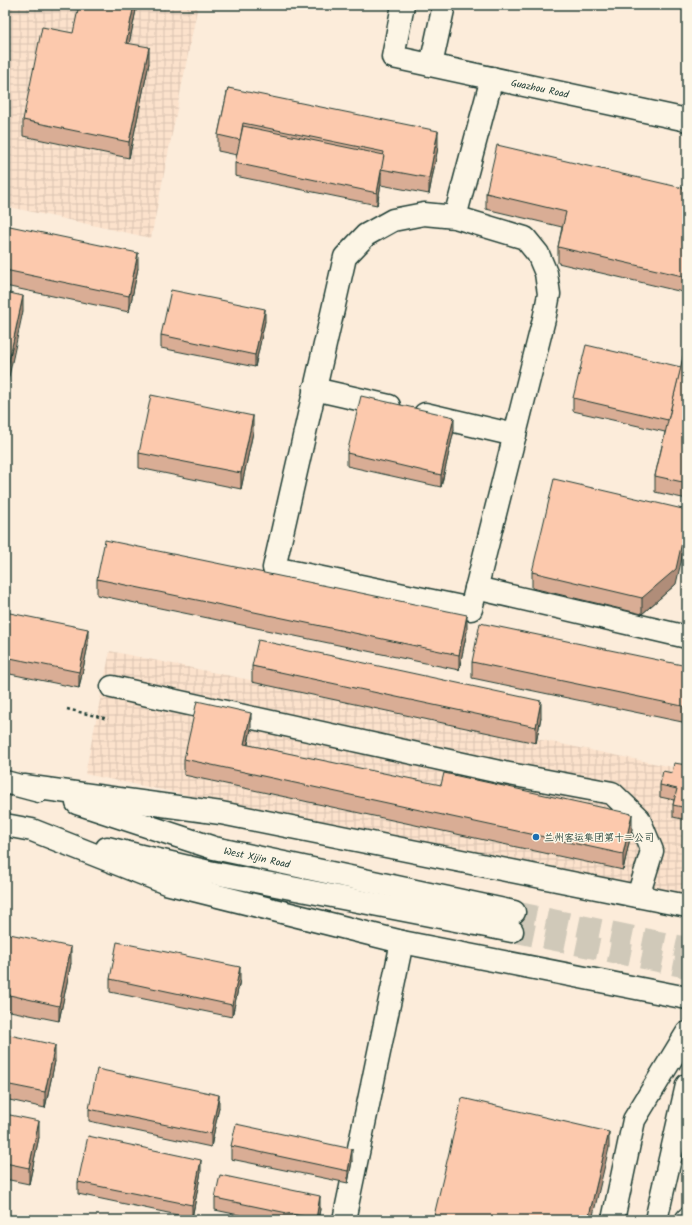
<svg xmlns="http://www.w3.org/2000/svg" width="692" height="1225" font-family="Kalam,'LXGW WenKai TC',sans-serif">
<defs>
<pattern id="industrial-grid" width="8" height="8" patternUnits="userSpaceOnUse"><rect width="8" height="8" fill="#fce2cc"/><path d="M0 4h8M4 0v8" fill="none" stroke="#d8c3b0"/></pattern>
</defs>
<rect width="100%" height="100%" fill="#fcecda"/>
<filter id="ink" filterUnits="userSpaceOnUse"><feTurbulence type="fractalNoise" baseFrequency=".025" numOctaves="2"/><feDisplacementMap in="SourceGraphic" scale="8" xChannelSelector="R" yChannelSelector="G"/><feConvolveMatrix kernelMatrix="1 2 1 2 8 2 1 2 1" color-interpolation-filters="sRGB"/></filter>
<g filter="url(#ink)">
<g fill="url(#industrial-grid)">
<path d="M5,5h193l-47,233 -146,-32z"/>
<path d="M110,651l577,119v129l-602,-125z"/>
</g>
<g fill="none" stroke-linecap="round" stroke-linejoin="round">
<g stroke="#d0c9b9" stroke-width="22" stroke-dasharray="22 11" stroke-linecap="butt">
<path d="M514,912l173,36"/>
<path d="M512,931l175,36"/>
</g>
<defs>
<g id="minor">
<path d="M403,5l-10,52 294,63"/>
<path d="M431,65l13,-60"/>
<path d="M424,214l31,3 70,21 13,16 8,19 3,21 -4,21 -74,294 -197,-41 71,-311 21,-22 27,-15z"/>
<path d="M455,217l37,-139"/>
<path d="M314,389l75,17"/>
<path d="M425,414l90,21"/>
<path d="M476,588l211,49"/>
<path d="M112,687l392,86 108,20 27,26 13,32 -14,45"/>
<path d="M344,1220l58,-278"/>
<path d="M613,1220l21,-100 53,-87"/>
</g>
<g id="major">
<path d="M5,782l34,9"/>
<path d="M24,786l197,27 466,93"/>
<path d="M77,803l137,45 300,64"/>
<path d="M5,825l27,5 134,53 236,59 285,56"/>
<path d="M107,848l102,24 303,59"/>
<path d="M656,1220l31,-135"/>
<path d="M687,1220v-1"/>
</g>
</defs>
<use href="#minor" stroke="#1f3d34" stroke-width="25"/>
<use href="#major" stroke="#1f3d34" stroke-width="25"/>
<path stroke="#1f3d34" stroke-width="2.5" stroke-dasharray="3 3" stroke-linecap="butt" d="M67,709l41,10"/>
<use href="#minor" stroke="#fcf5e5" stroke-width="22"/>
<use href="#major" stroke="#fcf5e5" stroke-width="22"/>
</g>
<g fill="#d9ad95" stroke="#1f3d34">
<path d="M137,5l-8,38 20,20 -20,95 -106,-22v-16l50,-87z"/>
<path d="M142,5h19l-1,4z"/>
<path d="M228,88l210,59 -9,47 -48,-9v-1l-4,21 -142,-29v-13l2,-8 -19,-4v-16z"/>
<path d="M687,189v104l-129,-30v-16l4,-20 -76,-18v-16z"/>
<path d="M5,225l133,43 -9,44 -124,-26z"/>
<path d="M265,321l-10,46 -94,-19v-13z"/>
<path d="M687,340v159l-32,-7v-16l10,-44 -92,-21v-13l108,-31z"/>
<path d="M454,430l-13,57 -94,-21v-13z"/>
<path d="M253,432l-12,57 -102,-21v-15z"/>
<path d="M532,572l144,12 -34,30 -110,-26z"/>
<path d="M97,579l370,52 -8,39 -362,-75z"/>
<path d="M5,612l83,33 -9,43 -74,-15z"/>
<path d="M472,662l215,4v57l-215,-45z"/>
<path d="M252,666l289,51 -5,26 -284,-61z"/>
<path d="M251,729l-3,16 384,84 -9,41 -439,-95v-16z"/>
<path d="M687,765v55l-14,-3v-12l1,-5 -14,-3v-12l12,-12z"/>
<path d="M5,933l66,30 -12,58 -54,-11z"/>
<path d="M110,979l130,1 -8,37 -122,-25z"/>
<path d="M5,1034l50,27 -10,47 -40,-9z"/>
<path d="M219,1107l-8,40 -122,-26v-12z"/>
<path d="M5,1114l34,23 -10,47 -24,-5z"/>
<path d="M231,1146l121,15 -4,22 -117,-24z"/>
<path d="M201,1172l-9,46 -114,-24v-12z"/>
<path d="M215,1198l105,11 -2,11h-55l-48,-10z"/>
</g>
<g fill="#b08d79" stroke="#1f3d34">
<path d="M134,5h3l-11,54v-16z"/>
<path d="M149,47v16l-20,95v-16z"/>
<path d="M438,131v16l-9,47v-16z"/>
<path d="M381,172v12l-4,21v-12z"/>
<path d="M138,253v15l-9,44v-16z"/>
<path d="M23,296v15l-18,84v-16z"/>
<path d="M265,309v12l-10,46v-12z"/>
<path d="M253,416v16l-12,57v-16z"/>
<path d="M454,417v13l-13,57v-12z"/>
<path d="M687,520v16l-11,48 -34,30v-16z"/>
<path d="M467,615v16l-8,39v-15z"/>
<path d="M88,629v16l-9,43v-16z"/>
<path d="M541,701v16l-5,26v-16z"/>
<path d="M251,713v16l-7,31v-16z"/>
<path d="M632,814v15l-9,41v-16z"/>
<path d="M71,947v16l-12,58v-15z"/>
<path d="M240,967v13l-8,37v-12z"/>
<path d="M55,1045v16l-10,47v-16z"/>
<path d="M219,1095v12l-8,40v-13z"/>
<path d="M39,1121v16l-10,47v-16z"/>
<path d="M609,1132v16l-17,72h-4z"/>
<path d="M352,1149v12l-4,22v-12z"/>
<path d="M201,1160v12l-9,46v-13z"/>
<path d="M320,1196v13l-2,11h-2z"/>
</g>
<g fill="#fcc9ad" stroke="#1f3d34">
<path d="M79,5h55l-8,38 23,4 -20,95 -106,-22 19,-93 31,6z"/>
<path d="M228,88l210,43 -9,47 -48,-9 3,-17 -141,-29 -3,17 -22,-5z"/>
<path d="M243,126l141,29 -7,38 -142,-30z"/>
<path d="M497,145l190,44v88l-129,-30 8,-35 -80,-19z"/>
<path d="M5,225l133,28 -9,43 -124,-26z"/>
<path d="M171,290l94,19 -10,46 -94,-20z"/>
<path d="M5,292l18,4 -18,83z"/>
<path d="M687,340v143l-32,-7z"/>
<path d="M586,345l95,22 -13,53 -95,-22z"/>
<path d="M151,395l102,21 -12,57 -102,-20z"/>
<path d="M361,396l93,21 -13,58 -94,-22z"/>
<path d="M554,479l133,31v10l-11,49 -34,29 -110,-26z"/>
<path d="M105,540l362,75 -8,40 -362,-76z"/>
<path d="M5,612l83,17 -9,43 -74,-15z"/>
<path d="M480,623l207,43v41l-215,-45z"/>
<path d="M258,640l283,61 -5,26 -284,-61z"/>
<path d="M197,701l54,12 -7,31 197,41 3,-12 188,41 -9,40 -439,-95z"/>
<path d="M674,763l13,2v43l-14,-3 4,-16 -17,-4 3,-14 9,2z"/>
<path d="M5,933l66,14 -12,59 -54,-12z"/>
<path d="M117,942l123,25 -8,38 -122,-26z"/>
<path d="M5,1034l50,11 -10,47 -40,-8z"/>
<path d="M97,1069l122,26 -8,39 -122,-25z"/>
<path d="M462,1098l147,34 -21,88h-155z"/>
<path d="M5,1114l34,7 -10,47 -24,-5z"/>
<path d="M236,1124l116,25 -4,22 -117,-25z"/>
<path d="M88,1136l113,24 -9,45 -114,-23z"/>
<path d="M220,1175l100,21 -4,23 -101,-21z"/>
</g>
</g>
<circle fill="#1f6fb2" stroke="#fcf5e5" stroke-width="1.5" cx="536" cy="837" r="4"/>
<g text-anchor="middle" stroke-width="3" stroke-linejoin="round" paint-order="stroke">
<g font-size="10" fill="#1f3d34" stroke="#fcf5e5">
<text transform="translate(540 88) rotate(12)" y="4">Guazhou Road</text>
<text transform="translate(257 857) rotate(12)" y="4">West Xijin Road</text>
</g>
<g font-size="10" fill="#1f3d34" stroke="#fcf5e5" text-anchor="start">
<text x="544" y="841">兰州客运集团第十二公司</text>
</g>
</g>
<rect width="692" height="1225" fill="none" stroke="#fcf5e5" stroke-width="20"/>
<rect x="10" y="10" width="672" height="1205" fill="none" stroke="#1f3d34" stroke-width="1.5" filter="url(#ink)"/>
</svg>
